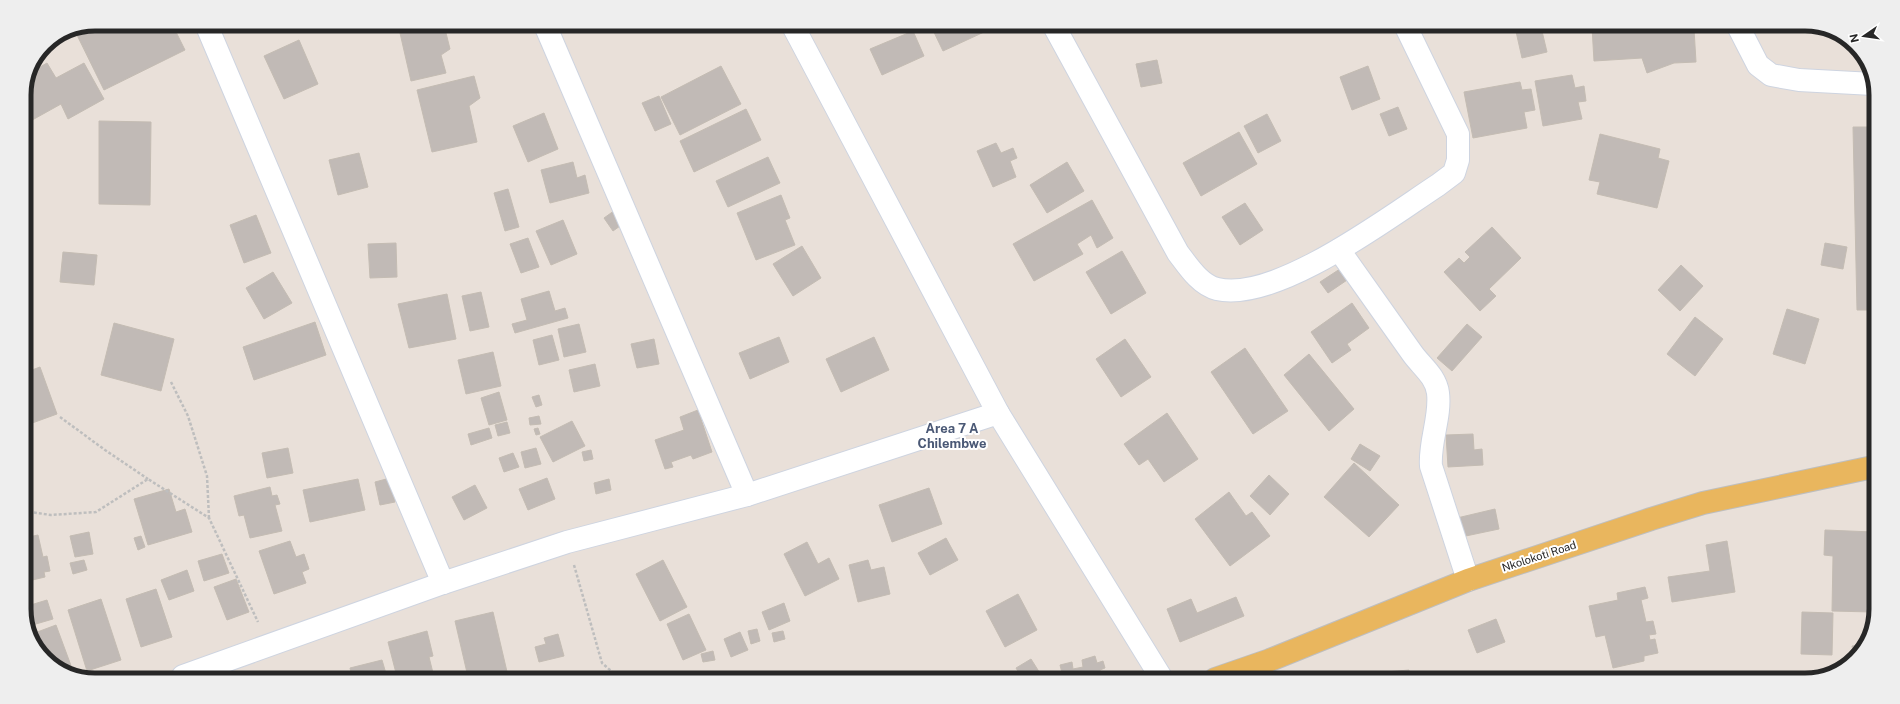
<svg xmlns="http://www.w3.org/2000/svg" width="1900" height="704" font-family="'Public Sans',sans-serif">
<rect width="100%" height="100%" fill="#e9e0d9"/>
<g fill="#c1bab6" stroke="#c4bcb3">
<path d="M95,24h77l13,26 -81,40 -28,-57z"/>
<path d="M433,25h11l6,24 -9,6 5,18 -35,8 -11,-48z"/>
<path d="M931,26h66l-54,25z"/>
<path d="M1515,27h26l6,25 -25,6z"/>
<path d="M1592,27l102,2 2,33 -22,1 -27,10 -5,-15 -48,3z"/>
<path d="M913,31l11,25 -42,19 -12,-26z"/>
<path d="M299,40l19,44 -34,15 -20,-43z"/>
<path d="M1157,60l5,23 -21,4 -5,-23z"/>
<path d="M47,63l9,15 28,-15 20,36 -36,20 -7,-15 -36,20 -1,-33 9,-20z"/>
<path d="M721,66l20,38 -61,31 -19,-38z"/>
<path d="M1368,66l12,33 -28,11 -12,-33z"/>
<path d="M1572,75l3,13 9,-2 2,15 -8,1 4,17 -39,7 -8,-45z"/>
<path d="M474,76l6,22 -11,8 8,36 -45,10 -15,-62z"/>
<path d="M1520,82l2,8 9,-1 4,21 -11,2 3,16 -54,10 -9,-46z"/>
<path d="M659,96l12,28 -16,7 -13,-28z"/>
<path d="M1398,107l9,22 -18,7 -9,-22z"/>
<path d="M746,109l15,31 -67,32 -14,-31z"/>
<path d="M544,113l14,36 -30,13 -15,-36z"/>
<path d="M1267,114l14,27 -23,12 -14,-27z"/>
<path d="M99,121l52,1 -1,83 -51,-1z"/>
<path d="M1853,127h23l-2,183h-17z"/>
<path d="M1239,132l18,32 -56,32 -18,-33z"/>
<path d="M1600,134l60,15 -2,9 11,3 -12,47 -60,-14 3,-12 -11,-2z"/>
<path d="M996,143l5,10 12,-5 4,10 -7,3 6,16 -23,10 -16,-36z"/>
<path d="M359,153l9,34 -30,8 -9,-35z"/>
<path d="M768,157l12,26 -52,24 -12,-26z"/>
<path d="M573,162l4,16 8,-3 4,18 -39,10 -9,-33z"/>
<path d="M1067,162l17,29 -37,22 -17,-28z"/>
<path d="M508,189l11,38 -14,4 -11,-38z"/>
<path d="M781,195l9,23 -5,2 10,25 -39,15 -19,-47z"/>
<path d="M1092,200l21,38 -16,10 -6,-13 -14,9 6,10 -49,27 -21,-37z"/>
<path d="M1245,203l18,27 -23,15 -18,-28z"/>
<path d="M618,208l9,13 -14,10 -9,-13z"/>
<path d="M256,215l15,38 -27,10 -14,-38z"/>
<path d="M563,220l14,34 -26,11 -15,-34z"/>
<path d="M1492,227l29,31 -32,31 7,7 -16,15 -36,-39 15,-14 5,5 6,-6 -5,-5z"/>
<path d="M528,238l11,29 -18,6 -11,-29z"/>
<path d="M396,243l1,34 -27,1 -2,-34z"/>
<path d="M1825,243l22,4 -4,22 -22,-4z"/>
<path d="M802,246l19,32 -28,18 -20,-32z"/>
<path d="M1122,251l24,42 -35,21 -25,-42z"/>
<path d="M63,252l34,3 -3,30 -34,-3z"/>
<path d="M1346,265l7,11 -25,17 -8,-11z"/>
<path d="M1681,265l22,21 -23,25 -22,-21z"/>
<path d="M273,272l19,31 -28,16 -18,-31z"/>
<path d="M549,291l6,20 10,-3 3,10 -53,15 -3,-9 15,-4 -6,-21z"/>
<path d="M481,292l8,35 -19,4 -8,-35z"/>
<path d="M447,294l9,45 -47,9 -11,-44z"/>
<path d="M1352,303l17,25 -22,16 4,6 -19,13 -21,-31z"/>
<path d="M1787,309l32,10 -14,45 -32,-10z"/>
<path d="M1695,317l28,22 -28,37 -28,-22z"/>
<path d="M315,322l11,33 -72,25 -11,-33z"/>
<path d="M114,323l60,16 -13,52 -60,-16z"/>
<path d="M579,324l7,28 -22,5 -6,-28z"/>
<path d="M1467,324l15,13 -30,34 -15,-13z"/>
<path d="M552,335l7,25 -20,5 -6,-25z"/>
<path d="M779,337l10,25 -39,17 -11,-26z"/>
<path d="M874,337l15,33 -48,22 -15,-33z"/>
<path d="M654,339l5,25 -22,4 -6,-24z"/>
<path d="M1125,339l26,38 -30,20 -25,-38z"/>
<path d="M1245,348l43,63 -35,23 -42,-62z"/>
<path d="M493,352l8,34 -35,8 -8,-34z"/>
<path d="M1309,354l45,55 -25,22 -45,-56z"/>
<path d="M595,364l5,22 -26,6 -5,-22z"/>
<path d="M40,367l17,47 -33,12v-53z"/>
<path d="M499,392l8,28 -18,5 -8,-27z"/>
<path d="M539,395l3,10 -6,2 -4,-10z"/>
<path d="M698,410l14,42 -19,7 -2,-4 -20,7 2,5 -8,2 -10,-29 29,-10 -4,-13z"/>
<path d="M1167,413l31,46 -34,23 -16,-23 -9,6 -15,-21z"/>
<path d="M539,416l2,8 -11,1 -1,-7z"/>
<path d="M572,421l13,25 -32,16 -13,-25z"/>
<path d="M507,422l3,11 -12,3 -3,-11z"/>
<path d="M489,428l3,10 -21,7 -3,-11z"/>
<path d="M538,428l2,6 -4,1 -2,-6z"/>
<path d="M1473,434l1,16 8,-1 1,16 -35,2 -2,-32z"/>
<path d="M1360,444l20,12 -10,15 -19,-12z"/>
<path d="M288,448l5,25 -26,5 -5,-25z"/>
<path d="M536,448l5,16 -16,4 -4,-16z"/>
<path d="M591,450l2,9 -9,2 -2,-9z"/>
<path d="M513,453l6,14 -15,5 -5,-14z"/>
<path d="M1354,463l45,42 -30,32 -45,-40z"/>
<path d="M1269,475l20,19 -19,21 -20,-19z"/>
<path d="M390,478l5,24 -15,3 -5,-23z"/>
<path d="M547,478l8,21 -27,11 -9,-21z"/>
<path d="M358,479l7,31 -55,12 -7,-32z"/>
<path d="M609,479l2,11 -15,4 -2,-11z"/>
<path d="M475,485l12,23 -23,12 -12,-23z"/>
<path d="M270,487l2,9 5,-1 3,9 -5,1 7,26 -32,7 -6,-23 -5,1 -5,-20z"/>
<path d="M929,488l13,36 -50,18 -13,-37z"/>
<path d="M169,489l7,23 9,-3 7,23 -44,13 -14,-46z"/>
<path d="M1229,492l17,24 6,-4 18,24 -40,30 -35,-47z"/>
<path d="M1495,509l4,20 -38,8 -4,-19z"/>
<path d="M1825,530l48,2 -1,80 -40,-1 1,-55 -9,-1z"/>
<path d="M89,532l4,22 -18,3 -5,-21z"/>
<path d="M38,535l5,22 4,-1 3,15 -6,1 1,5 -21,5v-44z"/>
<path d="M141,536l4,11 -7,3 -4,-12z"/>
<path d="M946,538l12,22 -28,15 -12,-22z"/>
<path d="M290,541l6,16 8,-3 5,15 -7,3 4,11 -32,11 -15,-43z"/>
<path d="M1727,541l8,51 -63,10 -4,-25 42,-6 -4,-26z"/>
<path d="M807,542l11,22 11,-6 10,21 -34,17 -21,-42z"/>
<path d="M222,554l7,19 -25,8 -6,-20z"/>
<path d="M84,560l3,10 -14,4 -3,-11z"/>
<path d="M663,560l24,47 -27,14 -24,-47z"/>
<path d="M868,560l3,10 13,-3 6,27 -32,8 -9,-37z"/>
<path d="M187,570l7,21 -25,9 -8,-20z"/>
<path d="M236,579l13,33 -22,8 -13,-33z"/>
<path d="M1645,587l3,11 -7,2 5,22 7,-1 3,13 -7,1 1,5 5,-1 3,14 -14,3v5l-31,7 -8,-33 -9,2 -7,-31 29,-6 -1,-7z"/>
<path d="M156,589l16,48 -31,10 -15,-48z"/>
<path d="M1018,594l19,36 -32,17 -19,-36z"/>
<path d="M1236,597l8,19 -64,26 -13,-33 24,-10 6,14z"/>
<path d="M101,599l20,61 -34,11 -19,-61z"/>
<path d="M47,600l6,19 -24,7 -5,-12v-7z"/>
<path d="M784,603l6,18 -21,9 -7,-18z"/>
<path d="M493,612l15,64 -40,1 -13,-56z"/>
<path d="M1802,612l31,1 -1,42 -31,-1z"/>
<path d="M689,614l17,36 -23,10 -16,-36z"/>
<path d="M1496,619l9,23 -28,11 -9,-23z"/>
<path d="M56,625l17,46 -5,2 -29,-21 -7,-18z"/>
<path d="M757,629l3,12 -9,3 -3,-13z"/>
<path d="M427,631l6,25 -4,1 5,20h-37l-9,-35z"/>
<path d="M783,631l2,8 -11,3 -2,-9z"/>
<path d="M740,632l8,18 -17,7 -7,-18z"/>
<path d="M558,634l6,22 -25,6 -4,-15 11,-3 -2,-6z"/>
<path d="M1863,645l-9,12 -2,-11z"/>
<path d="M713,651l2,9 -12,2 -2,-8z"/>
<path d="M1095,656l2,7 6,-2 2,7 -5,2v6l-10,2h-34l-1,-3 7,-2 -2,-8 12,-3 1,7 10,-2 -1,-7z"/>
<path d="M1031,659l12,19h-21l-6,-10z"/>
<path d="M382,660l5,17h-35l-2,-9z"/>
<path d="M1409,670l1,9h-23l-1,-7z"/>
</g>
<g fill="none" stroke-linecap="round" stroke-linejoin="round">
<defs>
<g id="minor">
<path d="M206,24l237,559"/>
<path d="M545,25l202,470"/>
<path d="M793,26l205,387 164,266"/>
<path d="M1054,26l124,227c10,13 22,32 39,36 59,14 172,-72 221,-104l16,-12 4,-13v-26l-52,-107"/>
<path d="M1739,28l19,37 13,10 28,5 74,4"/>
<path d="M1339,250c25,35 49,69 73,103 9,13 24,23 26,40 3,24 -9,49 -7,73l37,114"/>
<path d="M183,676l260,-93 124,-41 180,-47 251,-82"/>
</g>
<path id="major" d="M1215,679l55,-19 198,-80 183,-61 52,-16 170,-36"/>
</defs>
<use href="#minor" stroke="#ced4e0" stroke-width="24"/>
<use href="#major" stroke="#bebebe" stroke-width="24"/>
<g stroke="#bebebe" stroke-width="2.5" stroke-dasharray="3 2" stroke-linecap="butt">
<path d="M171,382l17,34 19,60 2,42"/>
<path d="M60,417l45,33 43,29"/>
<path d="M24,511l27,4 45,-3 52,-33 61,39 49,104"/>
<path d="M574,565l28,98 16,14"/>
</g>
<use href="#minor" stroke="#fff" stroke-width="22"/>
<use href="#major" stroke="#e9b65e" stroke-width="22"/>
</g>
<g text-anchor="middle" stroke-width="4" stroke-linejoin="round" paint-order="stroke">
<g font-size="11" fill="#272727" stroke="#fff">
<text transform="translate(1539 556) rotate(-18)" y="4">Nkolokoti Road</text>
</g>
<g font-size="13" font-weight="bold" fill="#4a5875" stroke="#fff">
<text x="952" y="433">Area 7 A<tspan x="952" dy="15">Chilembwe</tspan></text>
</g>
</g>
<path d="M0 0H1900V704H0ZM95 31H1805A64 64 0 0 1 1869 95V609A64 64 0 0 1 1805 673H95A64 64 0 0 1 31 609V95A64 64 0 0 1 95 31Z" fill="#eee" fill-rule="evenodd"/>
<path fill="none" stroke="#272727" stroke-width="5" d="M95 31H1805A64 64 0 0 1 1869 95V609A64 64 0 0 1 1805 673H95A64 64 0 0 1 31 609V95A64 64 0 0 1 95 31Z"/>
<g transform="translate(1864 36) rotate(257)" stroke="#ffffff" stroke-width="3" paint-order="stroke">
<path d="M0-3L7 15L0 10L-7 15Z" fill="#272727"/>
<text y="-6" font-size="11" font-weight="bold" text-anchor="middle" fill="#272727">N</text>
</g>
</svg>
